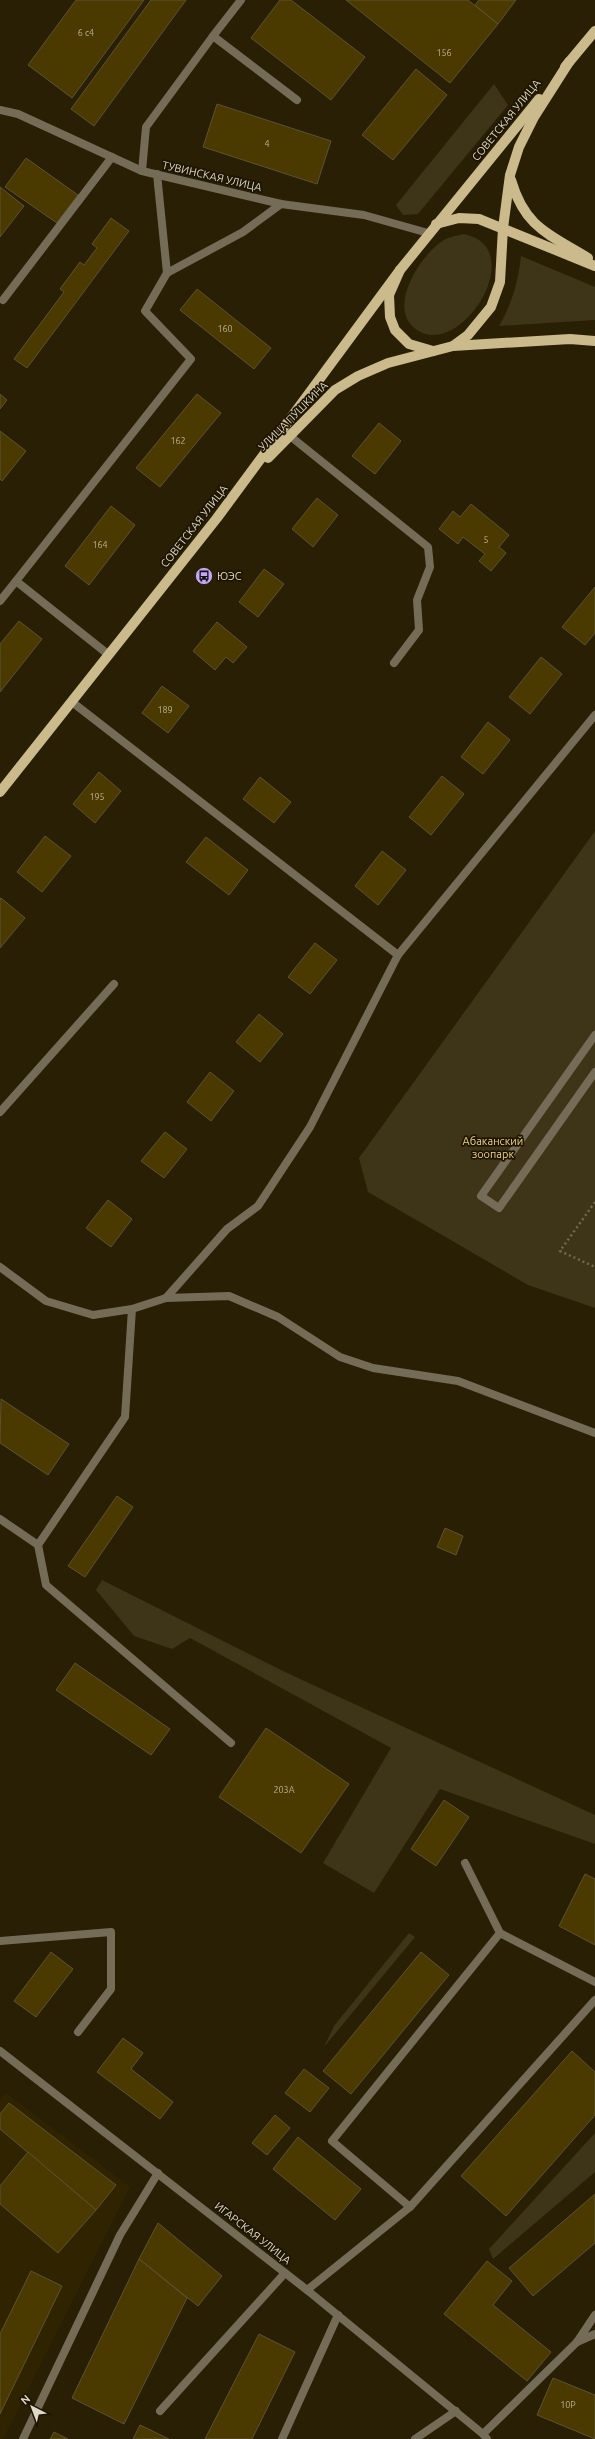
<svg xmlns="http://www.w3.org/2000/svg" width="595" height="2439" font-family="Ubuntu,sans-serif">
<rect width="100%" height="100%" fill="#281f04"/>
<path fill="#302400" d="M6,2093l124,94 -127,252h-3v-340z"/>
<g fill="#3e3418">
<path d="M494,84l14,21 -90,109 -15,1 -7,-10z"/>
<path d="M464,234c67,14 -3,126 -47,96 -31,-20 2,-73 24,-88 7,-5 14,-6 23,-8z"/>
<path d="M521,256l74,31v33l-96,6c13,-23 19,-43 22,-70z"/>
<path d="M595,831v477l-67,-23 -160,-93 -9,-34z"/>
<path d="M102,1580l183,92 310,143v29l-155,-55 -66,104 -51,-30 68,-115 -201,-110 -18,11 -38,-13 -38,-46z"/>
<path d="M409,1933l6,4 -91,110 10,-21z"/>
<path d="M595,2133v39l-102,87 -4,-10z"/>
</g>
<g fill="#4b3a00" stroke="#5c5236">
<path d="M76,0h68l-72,98 -44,-33z"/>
<path d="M151,0h35l-92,126 -23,-17z"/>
<path d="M280,0h11l74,57 -34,43 -80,-62z"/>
<path d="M346,0h122l30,24 -48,59z"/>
<path d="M479,0h37l-18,24 -23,-19z"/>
<path d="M416,69l31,26 -54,65 -31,-25z"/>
<path d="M217,104l114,37 -14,43 -114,-37z"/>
<path d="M26,158l52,37 -21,28 -52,-36z"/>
<path d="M0,187l24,19 -24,31z"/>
<path d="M111,218l18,13 -102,137 -13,-9 50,-67 -4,-3 20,-27 4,3 13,-17 -5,-4z"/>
<path d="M197,289l74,59 -17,21 -74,-59z"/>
<path d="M0,394l7,6 -7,9z"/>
<path d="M197,394l24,19 -61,74 -24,-19z"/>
<path d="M379,423l22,18 -26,33 -23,-18z"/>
<path d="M0,431l26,20 -24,30 -2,-2z"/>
<path d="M317,498l21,17 -25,32 -21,-18z"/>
<path d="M471,504l38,31 -10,12 7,6 -15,18 -12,-10 6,-7 -22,-17 -5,7 -19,-15 14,-18 7,6z"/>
<path d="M111,506l24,19 -46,60 -24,-19z"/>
<path d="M264,569l20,15 -26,33 -19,-15z"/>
<path d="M595,587v46l-10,12 -23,-18z"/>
<path d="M19,621l23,18 -42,53v-48z"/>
<path d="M217,622l30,25 -14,16 -7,-6 -11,13 -22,-19z"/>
<path d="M541,657l21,17 -32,40 -21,-17z"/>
<path d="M162,686l27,20 -21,27 -26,-20z"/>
<path d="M488,722l22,18 -27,34 -22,-17z"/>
<path d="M99,772l22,19 -26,32 -22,-19z"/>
<path d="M442,776l22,18 -33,41 -22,-18z"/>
<path d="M260,777l31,25 -17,21 -31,-24z"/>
<path d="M45,836l26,20 -29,36 -25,-20z"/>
<path d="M206,837l42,33 -19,25 -43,-33z"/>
<path d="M382,851l24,19 -28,35 -23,-19z"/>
<path d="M1,898l24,20 -25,30v-49z"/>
<path d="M315,943l22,17 -27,34 -22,-17z"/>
<path d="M259,1014l24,20 -23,28 -24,-20z"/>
<path d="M210,1072l24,19 -23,30 -24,-19z"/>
<path d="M165,1132l22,17 -23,29 -23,-17z"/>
<path d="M108,1200l24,19 -21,28 -25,-19z"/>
<path d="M1,1399l68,45 -21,31 -48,-32z"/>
<path d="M117,1496l16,11 -48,70 -17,-11z"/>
<path d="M445,1528l18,8 -7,19 -19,-8z"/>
<path d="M75,1663l95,66 -19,26 -95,-65z"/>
<path d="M266,1728l83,56 -48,69 -82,-56z"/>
<path d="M444,1800l25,17 -33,49 -25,-17z"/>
<path d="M585,1874l10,5v66l-36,-19z"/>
<path d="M51,1952l22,17 -37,48 -22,-16z"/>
<path d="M421,1952l28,23 -98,119 -28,-23z"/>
<path d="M123,2038l20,15 -12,16 42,33 -13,17 -63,-47z"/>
<path d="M572,2051l23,21v43l-89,101 -45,-40z"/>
<path d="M304,2069l25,19 -19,24 -25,-19z"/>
<path d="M9,2103l107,82 -20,25 -96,-81v-15z"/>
<path d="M275,2115l15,13 -23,27 -15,-12z"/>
<path d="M298,2137l63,52 -26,31 -62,-51z"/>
<path d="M28,2152l68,58 -38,43 -58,-49v-18z"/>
<path d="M595,2194v49l-62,53 -24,-28z"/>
<path d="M158,2223l64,53 -24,30 -59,-47z"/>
<path d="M139,2259l48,39 -63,126 -52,-26z"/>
<path d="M487,2261l25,20 -19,24 58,47 -24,29 -83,-67z"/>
<path d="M31,2271l31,15 -62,128v-80z"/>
<path d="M259,2334l36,18 -43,87h-47z"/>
<path d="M553,2378l42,17v44l-58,-24z"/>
<path d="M140,2425l29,14h-36z"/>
<path d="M54,2432l14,7h-18z"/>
</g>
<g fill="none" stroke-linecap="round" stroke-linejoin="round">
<path stroke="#706852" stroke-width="2.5" stroke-dasharray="2 3" stroke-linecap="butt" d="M595,1202l-35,49 35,16"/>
<g stroke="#746c57" stroke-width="8">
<path d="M213,36l28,-36"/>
<path d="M142,171l4,-44 67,-91 84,64"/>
<path d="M157,174l10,99"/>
<path d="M3,300l109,-143"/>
<path d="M290,436l138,111 2,20 -13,33 2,30 -25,33"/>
<path d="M0,601l16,-20"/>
<path d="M109,655l-93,-74 175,-222 -46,-48 22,-38 76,-41 38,-28"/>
<path d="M72,702l326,253"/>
<path d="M0,1112l114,-128"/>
<path d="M0,1267l46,34 47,14 39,-6 -7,108 -87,128 -38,-26"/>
<path d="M166,1298l63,-2 49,21 62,40 33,11 85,13 137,52"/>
<path d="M38,1545l8,40 185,158"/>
<path d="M465,1863l35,70"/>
<path d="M0,1941l111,-9v57l-33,43"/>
<path d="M410,2207l-78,-66 168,-208 95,49"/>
<path d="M307,2290l103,-83 185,-207"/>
<path d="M577,2342l18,-8"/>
<path d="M160,2411l125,-138"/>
<path d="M483,2434l94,-92 18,-27"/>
<path d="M23,2439l97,-204 38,-62"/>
<path d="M282,2439l56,-124"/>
<path d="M415,2439l41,-28"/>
</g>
<g stroke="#746c57" stroke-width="8">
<path d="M0,110l18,4 124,57 139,33 83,11 64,18"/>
<path d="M595,1035l-114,161 18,12 96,-136"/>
<path d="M132,1309l34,-11 61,-69 31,-23 52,-79 88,-172 197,-240"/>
<path d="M0,2051l307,239 176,144 4,5"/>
</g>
<g stroke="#cbba8c" stroke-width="10">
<path d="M565,67l30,-36"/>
<path d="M511,180c14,48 38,54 77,78"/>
<path d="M436,224l23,-6 20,1 116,47"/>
<path d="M453,346l117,-7 25,2"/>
<path d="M433,351l-24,-7 -14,-14 -5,-13 -1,-22 11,-25 139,-171"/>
<path d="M268,458l67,-68 23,-14 30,-13 65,-17 15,-11 23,-28 9,-25 3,-54 7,-53 9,-28 15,-30 35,-55"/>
<path d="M0,792l217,-274 183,-248"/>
</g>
</g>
<defs>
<symbol id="bus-disc" viewBox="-11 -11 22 22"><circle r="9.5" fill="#c3a7f2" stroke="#1e1500"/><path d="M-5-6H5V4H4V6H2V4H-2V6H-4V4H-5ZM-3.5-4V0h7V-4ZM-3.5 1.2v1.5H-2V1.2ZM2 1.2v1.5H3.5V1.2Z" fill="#111"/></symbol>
</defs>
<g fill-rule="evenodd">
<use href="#bus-disc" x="194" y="566" width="20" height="20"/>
</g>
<g text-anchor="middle" stroke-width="3.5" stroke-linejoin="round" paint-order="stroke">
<g font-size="9" fill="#b9b097">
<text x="86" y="36">6 с4</text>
<text x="444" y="56">156</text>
<text x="267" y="147">4</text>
<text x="225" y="332">160</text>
<text x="178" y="444">162</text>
<text x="486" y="543">5</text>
<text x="100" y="548">164</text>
<text x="165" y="713">189</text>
<text x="97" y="800">195</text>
<text x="284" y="1793">203А</text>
<text x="568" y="2408">10Р</text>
</g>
<g font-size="11" fill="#ded8c9" stroke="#1e1500">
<text transform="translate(506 120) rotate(-51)" y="4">СОВЕТСКАЯ УЛИЦА</text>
<text transform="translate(212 176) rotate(13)" y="4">ТУВИНСКАЯ УЛИЦА</text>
<text transform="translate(293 416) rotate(-45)" y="4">УЛИЦА ПУШКИНА</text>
<text transform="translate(194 526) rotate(-52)" y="4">СОВЕТСКАЯ УЛИЦА</text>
<text transform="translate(253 2233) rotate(38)" y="4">ИГАРСКАЯ УЛИЦА</text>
</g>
<g font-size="11" fill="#ded8c9" stroke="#1e1500" text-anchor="start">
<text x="217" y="580">ЮЭС</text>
</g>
<g font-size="11" fill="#f0d483" stroke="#1e1500">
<text x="493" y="1145">Абаканский<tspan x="493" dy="13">зоопарк</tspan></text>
</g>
</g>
<g transform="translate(32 2407) rotate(318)" stroke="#1e1500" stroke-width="3" paint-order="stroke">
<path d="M0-3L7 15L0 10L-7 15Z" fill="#ded8c9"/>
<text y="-6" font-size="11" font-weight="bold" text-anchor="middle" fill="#ded8c9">N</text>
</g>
</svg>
